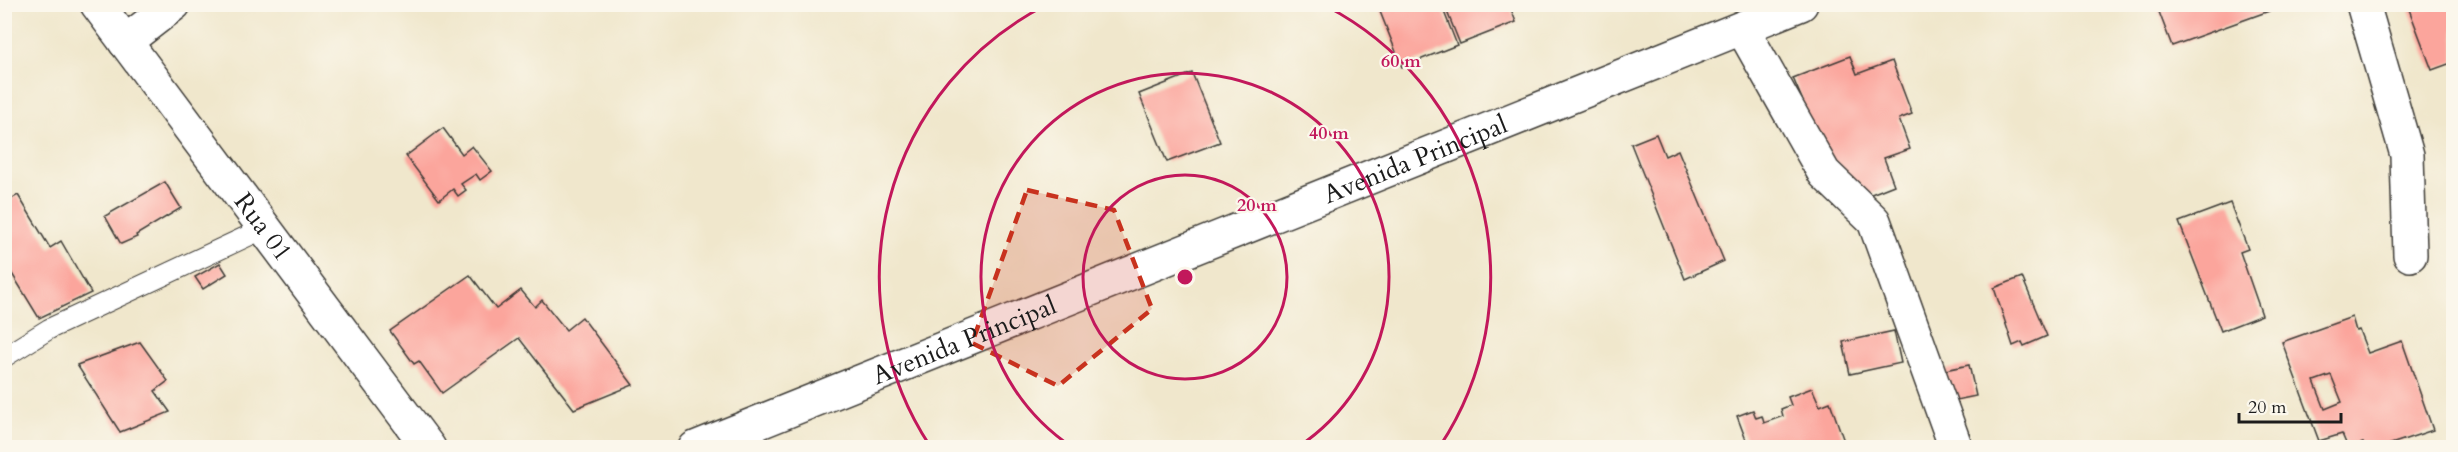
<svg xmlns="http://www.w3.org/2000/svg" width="2458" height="452" font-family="Cardo,serif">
<rect width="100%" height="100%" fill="#fbf7ec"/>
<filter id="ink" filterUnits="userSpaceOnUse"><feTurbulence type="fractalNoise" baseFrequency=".0167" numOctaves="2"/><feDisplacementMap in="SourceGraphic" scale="12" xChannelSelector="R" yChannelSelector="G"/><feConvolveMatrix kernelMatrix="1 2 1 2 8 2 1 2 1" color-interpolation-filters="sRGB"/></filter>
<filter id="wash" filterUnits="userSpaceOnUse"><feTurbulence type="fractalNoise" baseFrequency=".008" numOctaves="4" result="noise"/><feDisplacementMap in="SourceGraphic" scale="24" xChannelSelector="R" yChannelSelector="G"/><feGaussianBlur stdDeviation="1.35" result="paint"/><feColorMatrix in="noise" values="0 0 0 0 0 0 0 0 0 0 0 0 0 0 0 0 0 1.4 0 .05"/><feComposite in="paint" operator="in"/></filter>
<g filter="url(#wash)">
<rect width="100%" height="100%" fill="#f0e7cc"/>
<g id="blocks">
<g fill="#fba59c" fill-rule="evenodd">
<path d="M1377,4h64l16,41 -55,22z"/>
<path d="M1444,4h65l7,18 -56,22z"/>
<path d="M2156,4h110l3,7 -97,35z"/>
<path d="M2407,4h47v58l-22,8z"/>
<path d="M1850,56l7,18 35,-13 20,53 -13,5 11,30 -26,9 10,27 -48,19 -47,-103 3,-2 -9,-21z"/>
<path d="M1192,73l28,69 -53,20 -28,-68z"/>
<path d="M443,128l19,26 10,-8 20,25 -12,9 -4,-6 -15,10 5,6 -8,6 -5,-7 -14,11 -33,-44z"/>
<path d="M1656,134l9,22 13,-6 46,111 -39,18 -54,-135z"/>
<path d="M165,182l16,26 -45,27 1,2 -16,7 -16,-28z"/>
<path d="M18,195l32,53 11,-7 30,52 -52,25 -28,-46 -7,4v-73z"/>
<path d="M2230,203l18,46 -8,3 22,63 -41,16 -42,-109z"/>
<path d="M220,263l7,11 -24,15 -8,-12z"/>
<path d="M470,275l26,34 25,-19 14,17 7,-7 24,30 16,-13 51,68 -59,24 -55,-71 -77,55 -23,-32 -5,3 -24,-33z"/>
<path d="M2022,277l25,59 -23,10 -2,-4 -9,4 -19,-58z"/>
<path d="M2352,317l4,14 3,-1 9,23 34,-12 31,89 -54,18h-14l-2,-5 -15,5 -6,-14 -23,7 -37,-99zM2331,375l11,27 -17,7 -11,-28z"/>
<path d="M1894,331l7,32 -51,11 -7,-32z"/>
<path d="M140,342l28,39 -13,10 15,21 -50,20 -43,-67z"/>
<path d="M1969,365l7,31 -25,5 -6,-31z"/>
<path d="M1812,388l8,18 10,-4 15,42 -10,4h-86l-12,-32 16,-6 3,8 6,-2 2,7 19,-7 -2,-7 10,-4 -3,-8z"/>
</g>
</g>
</g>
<g filter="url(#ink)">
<use href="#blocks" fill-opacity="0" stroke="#3c3a36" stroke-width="1.5"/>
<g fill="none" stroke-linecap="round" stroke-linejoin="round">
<defs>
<path id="service" d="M4,357l45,-28 216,-101"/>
<g id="minor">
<path d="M2363,4l44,151 3,100"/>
<path d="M1742,28l82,145 50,48 82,227"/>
<path d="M125,42l49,-38"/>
</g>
<g id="tertiary">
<path id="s1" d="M97,4l332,444"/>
<path id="s2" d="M695,448l1106,-444"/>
</g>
</defs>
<use href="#service" stroke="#3c3a36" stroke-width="22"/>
<use href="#minor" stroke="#3c3a36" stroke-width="36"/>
<use href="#tertiary" stroke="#3c3a36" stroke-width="36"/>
<use href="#service" stroke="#fff" stroke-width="20"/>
<use href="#minor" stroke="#fff" stroke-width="33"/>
<use href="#tertiary" stroke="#fff" stroke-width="33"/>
</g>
</g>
<path fill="#c8321e" fill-opacity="0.2" stroke="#c8321e" stroke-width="4.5" stroke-dasharray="12 8" stroke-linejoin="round" d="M1027,190l87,20 38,99 -94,77 -86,-43z"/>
<g fill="none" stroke="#c2185b" stroke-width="3">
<circle cx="1185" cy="277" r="102"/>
<path d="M1072 447A204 204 0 1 1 1298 447"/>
<path d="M930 446A306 306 0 0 1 1044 6M1326 6A306 306 0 0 1 1440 446"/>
</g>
<g text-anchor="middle" stroke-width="4.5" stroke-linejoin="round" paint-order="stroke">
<g font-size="26" fill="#1c1c1c" stroke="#fbf7ec">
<text dy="9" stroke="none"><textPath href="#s2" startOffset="776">Avenida Principal</textPath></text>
<text dy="9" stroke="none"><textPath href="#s1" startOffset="278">Rua 01</textPath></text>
<text dy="9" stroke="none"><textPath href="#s2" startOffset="290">Avenida Principal</textPath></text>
</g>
</g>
<circle cx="1185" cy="277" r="9" fill="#c2185b" stroke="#fbf7ec" stroke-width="3"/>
<g font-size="18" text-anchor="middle" font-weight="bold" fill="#c2185b" stroke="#fbf7ec" stroke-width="4.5" stroke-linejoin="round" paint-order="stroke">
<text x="1401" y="67">60 m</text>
<text x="1329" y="139">40 m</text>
<text x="1257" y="211">20 m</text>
</g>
<rect width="2458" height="452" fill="none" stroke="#fbf7ec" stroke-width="24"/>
<path d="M2239 413v9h102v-9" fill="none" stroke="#1c1c1c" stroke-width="3"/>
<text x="2248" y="413" font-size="18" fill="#1c1c1c" stroke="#fbf7ec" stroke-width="4.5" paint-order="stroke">20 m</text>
</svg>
